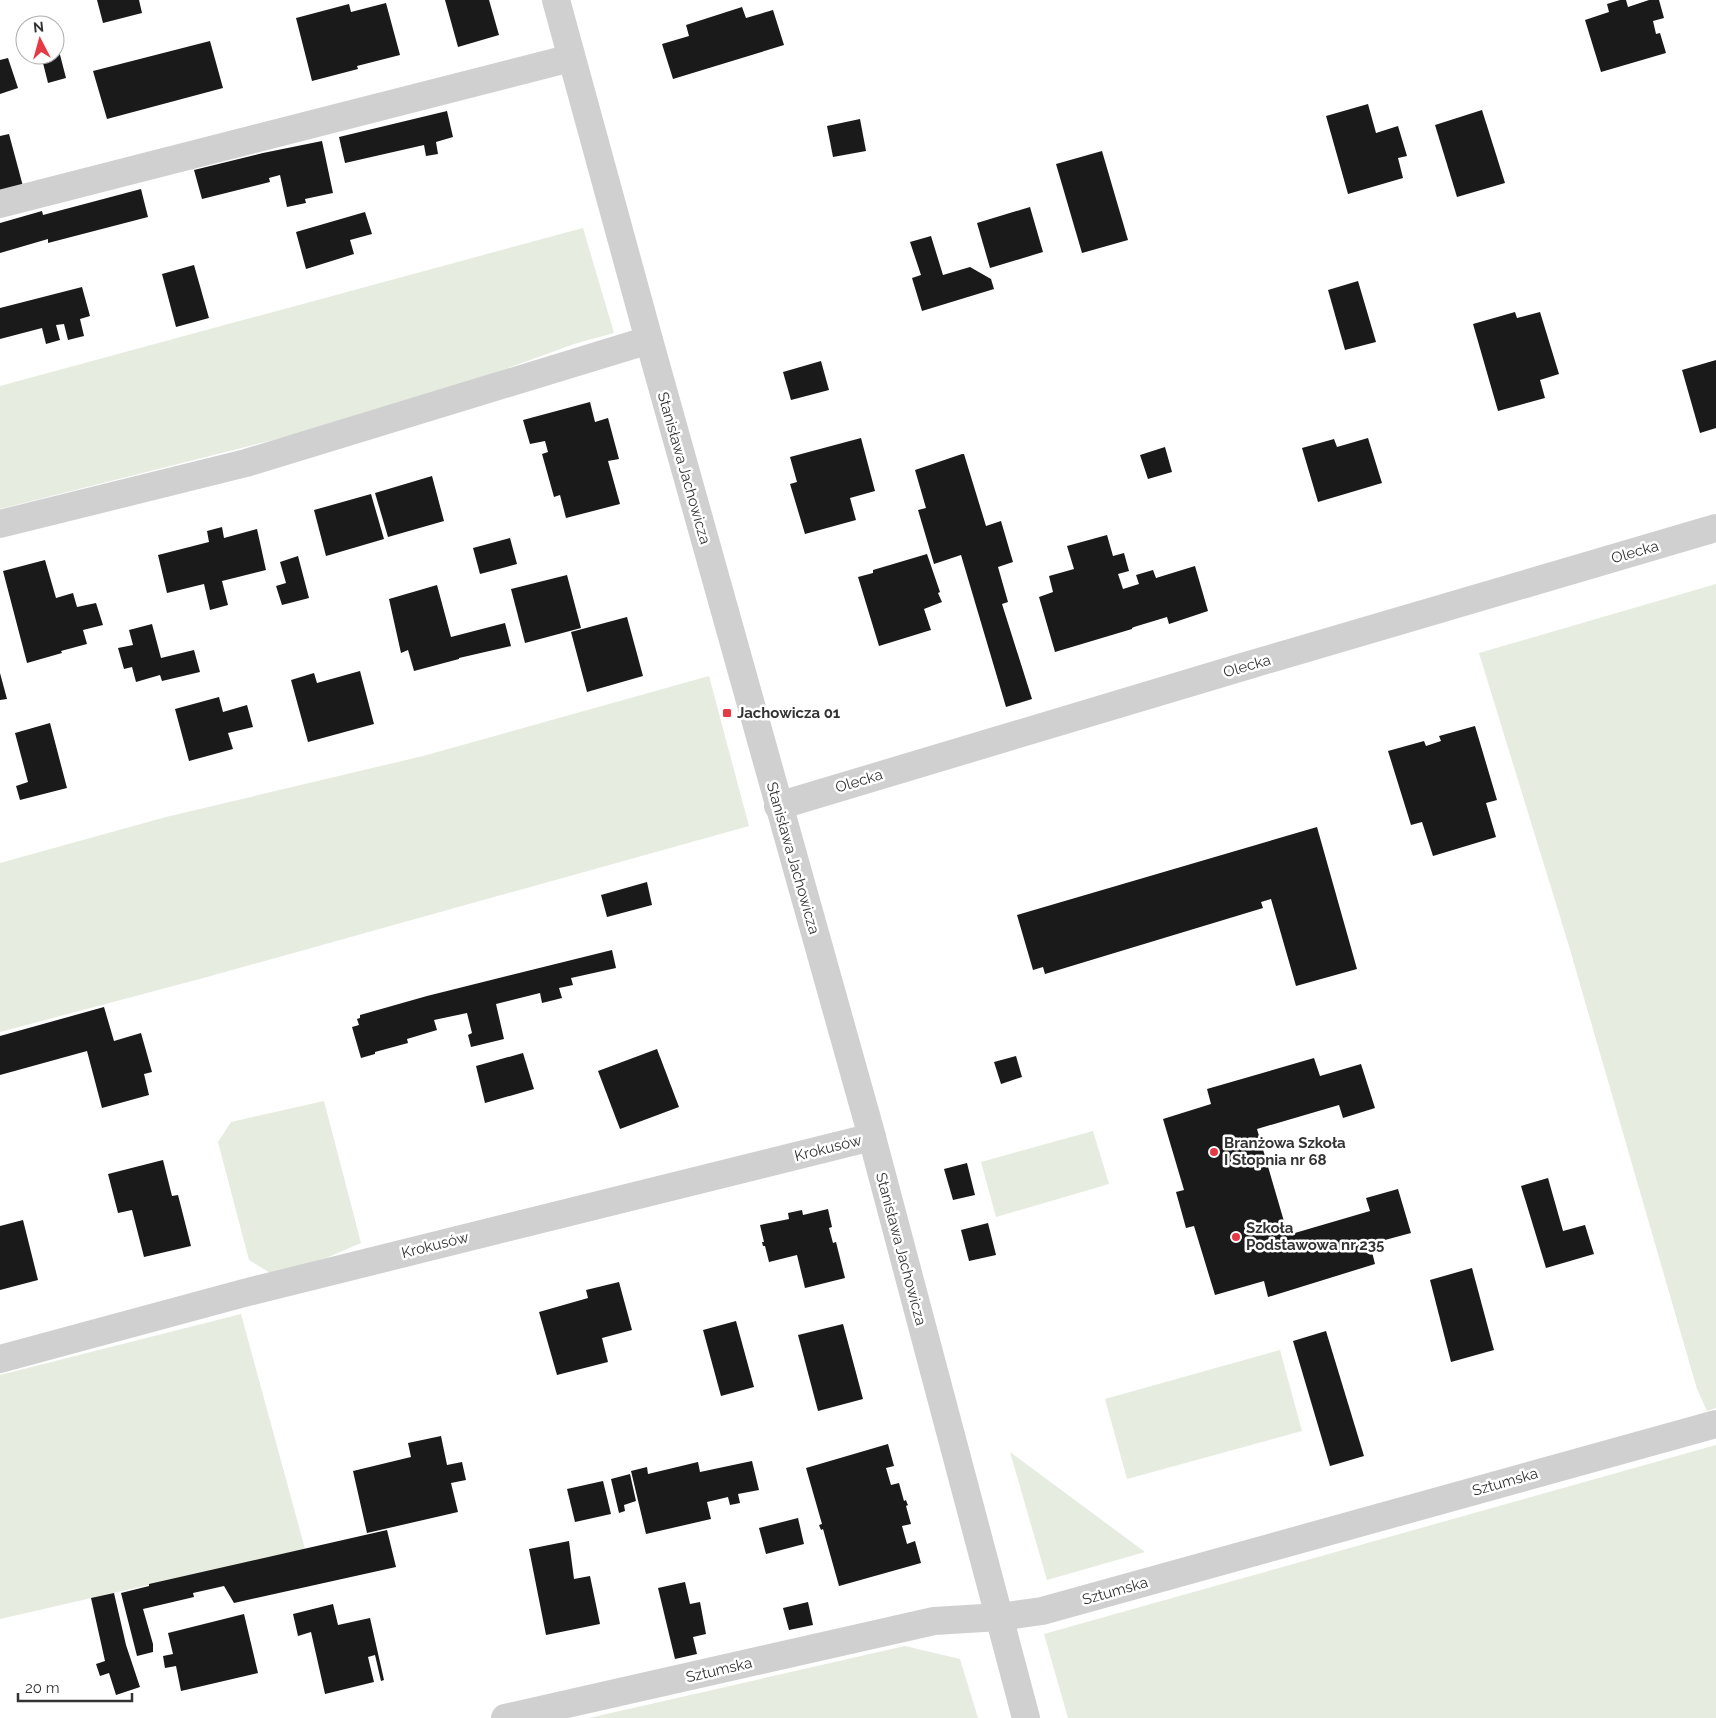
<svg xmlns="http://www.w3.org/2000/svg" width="1716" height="1718" font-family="Raleway,sans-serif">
<rect width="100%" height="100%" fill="#fff"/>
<g fill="#e6ecdf">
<path d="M583,228l31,105 -40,11 -99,36 -174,53 -301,76v-123z"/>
<path d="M1716,584v824l-9,3 -10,-22 -128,-443 -90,-293z"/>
<path d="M709,676l40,150 -542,151 -207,55v-169l166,-46 257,-61z"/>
<path d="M324,1101l37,142 -35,15 -54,16 -23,-14 -31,-118 13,-20z"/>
<path d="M1093,1131l16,53 -113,33 -15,-55z"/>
<path d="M241,1314l64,235 -305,70v-244z"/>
<path d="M1280,1350l22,81 -175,48 -22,-80z"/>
<path d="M1716,1445v273h-648l-24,-84z"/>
<path d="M1010,1452l135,100 -98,28z"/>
<path d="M905,1646l55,13 18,59h-389z"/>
</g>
<g fill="#1a1a1a">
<path d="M97,0h42l3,13 -39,10z"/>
<path d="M445,0h44l10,35 -41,12z"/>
<path d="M1620,0h6l2,7 21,-7h10l5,18 -11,3 3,13 4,-1 6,20 -65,19 -16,-52 24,-8 -2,-8z"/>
<path d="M386,3l14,52 -43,11 1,3 -46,12 -16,-63 53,-14 2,8z"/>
<path d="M742,7l4,11 27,-8 11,35 -111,34 -11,-35 27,-8 -3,-11z"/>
<path d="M210,41l13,47 -116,31 -14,-48z"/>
<path d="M55,47h3l8,31 -18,5 -7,-28h14z"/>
<path d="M8,58l10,30 -18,6v-34z"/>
<path d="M1368,104l8,29 22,-7 9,30 -9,2 5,20 -55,16 -22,-78z"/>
<path d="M1482,110l23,73 -48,14 -22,-72z"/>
<path d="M447,111l6,26 -17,5 2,12 -12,2 -2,-11 -79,18 -6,-26z"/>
<path d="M860,119l6,32 -33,6 -6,-31z"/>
<path d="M9,134l15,56 -24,6v-60z"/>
<path d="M322,141l11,52 -28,6 1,4 -19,4 -7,-32 -11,3 1,4 -68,17 -8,-29 69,-17z"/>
<path d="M1102,151l26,89 -46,13 -26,-89z"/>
<path d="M141,189l7,28 -100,26v-4l-48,14v-30l42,-12 1,4z"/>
<path d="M1030,207l13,45 -53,16 -13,-45z"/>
<path d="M365,212l7,22 -22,6 4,14 -48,15 -10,-37z"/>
<path d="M931,236l12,39 27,-8 21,12 3,10 -72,22 -10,-33 9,-3 -11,-33z"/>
<path d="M194,265l15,53 -33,9 -14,-53z"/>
<path d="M1358,281l18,61 -31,8 -17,-60z"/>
<path d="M82,287l8,29 -10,3 4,17 -16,4 -4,-16 -8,1 4,15 -14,4 -4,-16 -42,11v-31z"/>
<path d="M1515,312l2,6 23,-6 19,62 -19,6 5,18 -47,13 -25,-87z"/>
<path d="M1716,360v68l-16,5 -18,-63z"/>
<path d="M821,361l8,29 -38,10 -8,-28z"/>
<path d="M590,402l5,20 13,-4 11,41 -11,2 12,43 -54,14 -6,-23 -6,2 -12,-43 6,-2 -3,-11 -15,3 -7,-24z"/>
<path d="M861,438l14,53 -25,7 6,22 -51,14 -15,-50 7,-2 -7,-25z"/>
<path d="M1368,438l14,45 -64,19 -16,-54 32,-9 3,8z"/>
<path d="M1165,447l7,25 -24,7 -8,-24z"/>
<path d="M962,454h2l22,72 15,-5 12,41 -15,5 10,35 -6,2 30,95 -26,8 -45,-152 -27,9 -16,-54 8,-2 -11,-38z"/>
<path d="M432,476l12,45 -56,16 -13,-44z"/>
<path d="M371,494l13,45 -58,17 -12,-46z"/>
<path d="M222,527l2,11 33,-9 9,41 -44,11 6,24 -18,5 -6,-26 -37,9 -9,-38 51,-13 -2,-11z"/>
<path d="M1107,535l6,21 11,-3 5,18 -11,3 5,15 16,-5 -3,-9 17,-5 3,8 39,-12 13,45 -39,13 -2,-7 -33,10 -2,1v1l-77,23 -16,-55 14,-5 -4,-16 25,-7 -7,-23z"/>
<path d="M510,538l7,26 -37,10 -7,-26z"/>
<path d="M927,554l13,38 -2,1 4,9 -18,7 7,21 -52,16 -21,-69 15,-4v-3z"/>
<path d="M298,556l11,42 -27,7 -6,-19 10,-3 -6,-21z"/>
<path d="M45,560l11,38 17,-5 4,14 19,-4 7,22 -20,5 4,14 -26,7 1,2 -35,10 -24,-92z"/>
<path d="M567,575l14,53 -56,15 -14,-54z"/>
<path d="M437,585l14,52 54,-14 6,23 -52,12v1l-45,12 -6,-21 -7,3 -12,-54z"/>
<path d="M627,617l16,59 -56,16 -16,-60z"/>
<path d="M152,624l9,34 33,-8 6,22 -38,9 -2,-6 -24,7 -4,-15 -8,2 -6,-21 15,-3 -4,-15z"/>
<path d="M360,671l14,53 -66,18 -17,-62 23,-7 3,10z"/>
<path d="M0,673l7,26 -7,1z"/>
<path d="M219,697l4,15 24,-7 6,22 -25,6 5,16 -44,12 -14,-52z"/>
<path d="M50,723l17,65 -47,12 -4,-14 12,-4 -13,-49z"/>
<path d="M1475,726l22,74 -11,3 10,34 -63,19 -11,-34 -11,3 -23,-74 36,-10 2,5 15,-5 -2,-5z"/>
<path d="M1317,827l40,142 -61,17 -25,-87 -10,3 2,6 -218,66 -2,-7 -10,3 -16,-55z"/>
<path d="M647,882l5,23 -45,12 -6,-22z"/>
<path d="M612,950l4,18 -45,10 2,7 -14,3 3,10 -20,5 -2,-10 -44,11 8,35 -33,8 -3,-12 4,-2 -5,-20 -33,7 3,10 -30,9 1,4 -33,9v2l-14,4 -9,-31 7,-2 -2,-6 3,-1v-3l67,-19z"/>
<path d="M104,1007l10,34 27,-8 11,39 -8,2 5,21 -47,13 -15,-57 -87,24v-39z"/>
<path d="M657,1049l22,58 -59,22 -22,-58z"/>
<path d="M523,1053l11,36 -49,14 -9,-37z"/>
<path d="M1016,1056l6,21 -21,7 -7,-22z"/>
<path d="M1314,1058l6,18 41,-12 14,44 -32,10 -4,-13 -82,24 31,106 82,-24 -4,-13 32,-9 13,44 -41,11 5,20 -107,33 -4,-16 -49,14 -21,-69 -8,2 -10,-36 8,-2 -21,-71 48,-15 -4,-15z"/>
<path d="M163,1160l9,36 6,-1 13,51 -47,11 -12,-47 -14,3 -10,-39z"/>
<path d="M967,1163l8,32 -22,5 -9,-31z"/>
<path d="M1548,1178l15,53 22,-6 9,29 -48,14 -25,-82z"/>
<path d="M828,1209l4,18 -3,1 4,15 3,-1 9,36 -40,10 -8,-33 -28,7 -4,-16h-2l-1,-4h2l-4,-17 29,-6 -1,-6 14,-3 1,5z"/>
<path d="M23,1220l15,60 -38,10v-64z"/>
<path d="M988,1223l8,32 -27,6 -8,-31z"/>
<path d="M1472,1268l22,82 -43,12 -21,-82z"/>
<path d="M619,1282l13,48 -30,8 6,24 -51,13 -18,-63 49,-14 -2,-8z"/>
<path d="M736,1321l18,66 -33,9 -18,-66z"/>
<path d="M843,1324l20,75 -45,12 -20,-76z"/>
<path d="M1326,1331l38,125 -34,10 -37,-125z"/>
<path d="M441,1436l6,29 15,-3 4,18 -15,3 7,29 -91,21 -14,-62 58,-14 -3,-14z"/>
<path d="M888,1444l6,22 -8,2 5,17 8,-2 5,18 2,-1 1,3 1,2 -2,1 5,18 -9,2 5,18 8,-3 6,22 -82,23 -16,-57 -2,1 -2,-5 3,-1 -16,-56z"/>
<path d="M752,1461l7,29 -21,4 2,9 -10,2 -2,-8 -21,5 4,17 -65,15 -15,-63 16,-4 1,7 50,-12 2,10z"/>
<path d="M630,1474l6,27 -12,4 1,6 -6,2 -8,-34z"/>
<path d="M603,1481l8,33 -36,8 -8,-33z"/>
<path d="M798,1518l6,26 -38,10 -7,-26z"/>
<path d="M387,1530l9,37 -162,36 -10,-17 -31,7 1,4 -51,12 10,35v8l-16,4 -16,-63 28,-7v-2z"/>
<path d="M569,1541l5,38 16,-3 10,48 -54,11 -17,-86z"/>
<path d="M685,1582l5,22 10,-2 6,32 -13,3 4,17 -22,5 -17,-71z"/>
<path d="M114,1593l12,52 14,42 -24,8 -7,-22 -9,3 -4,-12 9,-3 -14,-63z"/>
<path d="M808,1602l5,23 -24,5 -6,-22z"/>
<path d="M333,1604l5,21 32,-7 14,62 -3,1 -6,-26 -7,2 6,25 -49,12 -14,-62 -13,4 -5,-22z"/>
<path d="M244,1614l14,59 -77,18 -5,-25 -11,2 -2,-12 10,-2 -5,-21z"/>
</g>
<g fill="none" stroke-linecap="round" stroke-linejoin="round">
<g stroke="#d0d0d0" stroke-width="28">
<path d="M556,0l93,340 220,786 157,592"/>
<path d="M0,204l571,-146"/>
<path d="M0,524l246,-61 403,-123"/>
<path d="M778,806l471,-141 467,-137"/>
<path d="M0,1359l244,-66 628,-156"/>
<path d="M505,1718l429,-97 66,-4 42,-6 674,-187"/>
</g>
</g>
<g fill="#e63946" stroke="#fff" stroke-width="2">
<rect x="722" y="708" width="10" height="10" rx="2.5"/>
<circle cx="1214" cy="1152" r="5"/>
<circle cx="1236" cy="1237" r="5"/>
</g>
<g text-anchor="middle" stroke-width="5" stroke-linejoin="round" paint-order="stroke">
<g font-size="15" fill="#333" stroke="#fff">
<text transform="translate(684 468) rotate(74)" y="5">Stanisława Jachowicza</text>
<text transform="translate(1635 552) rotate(-16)" y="5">Olecka</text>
<text transform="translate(1247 666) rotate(-16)" y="5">Olecka</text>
<text transform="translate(859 781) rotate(-17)" y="5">Olecka</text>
<text transform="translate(793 858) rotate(74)" y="5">Stanisława Jachowicza</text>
<text transform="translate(828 1148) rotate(-14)" y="5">Krokusów</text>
<text transform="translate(435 1245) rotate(-14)" y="5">Krokusów</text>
<text transform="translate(901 1249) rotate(75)" y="5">Stanisława Jachowicza</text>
<text transform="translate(1505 1482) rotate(-16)" y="5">Sztumska</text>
<text transform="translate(1115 1591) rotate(-16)" y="5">Sztumska</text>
<text transform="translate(719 1670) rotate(-13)" y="5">Sztumska</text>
</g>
<g font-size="15" font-weight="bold" fill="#333" stroke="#fff" text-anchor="start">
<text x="737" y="718">Jachowicza 01</text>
<text x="1224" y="1148">Branżowa Szkoła<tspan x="1224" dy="17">I Stopnia nr 68</tspan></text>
<text x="1246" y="1233">Szkoła<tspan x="1246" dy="17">Podstawowa nr 235</tspan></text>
</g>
</g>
<g transform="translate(40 40) rotate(354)"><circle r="24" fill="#ffffff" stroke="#adadad"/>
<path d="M0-4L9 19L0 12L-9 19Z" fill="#e63946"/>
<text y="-8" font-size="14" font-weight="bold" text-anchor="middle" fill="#333333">N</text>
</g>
<path d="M18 1693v8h114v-8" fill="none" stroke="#333333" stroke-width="2.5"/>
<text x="25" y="1693" font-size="15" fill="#333333" stroke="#ffffff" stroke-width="4" paint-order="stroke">20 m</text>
</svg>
